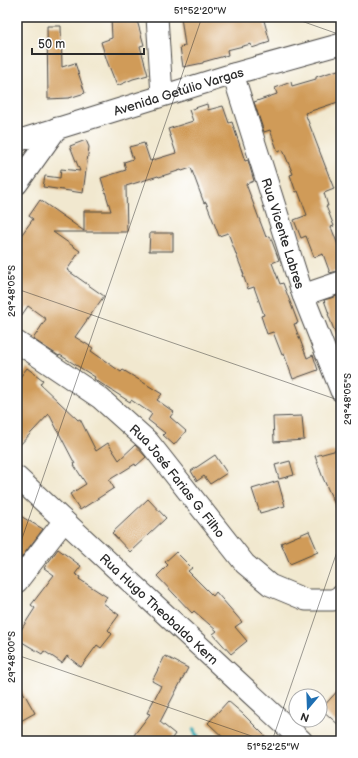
<svg xmlns="http://www.w3.org/2000/svg" width="358" height="758" font-family="'Balsamiq Sans',sans-serif">
<rect width="100%" height="100%" fill="#fff"/>
<filter id="ink" filterUnits="userSpaceOnUse"><feTurbulence type="fractalNoise" baseFrequency=".025" numOctaves="2"/><feDisplacementMap in="SourceGraphic" scale="8" xChannelSelector="R" yChannelSelector="G"/><feConvolveMatrix kernelMatrix="1 2 1 2 8 2 1 2 1" color-interpolation-filters="sRGB"/></filter>
<filter id="wash" filterUnits="userSpaceOnUse"><feTurbulence type="fractalNoise" baseFrequency=".012" numOctaves="4" result="noise"/><feDisplacementMap in="SourceGraphic" scale="16" xChannelSelector="R" yChannelSelector="G"/><feGaussianBlur stdDeviation="0.9" result="paint"/><feColorMatrix in="noise" values="0 0 0 0 0 0 0 0 0 0 0 0 0 0 0 0 0 1.4 0 .05"/><feComposite in="paint" operator="in"/></filter>
<g filter="url(#wash)">
<rect width="100%" height="100%" fill="#f1e8cf"/>
<g fill="none" stroke-linecap="round" stroke-linejoin="round">
<path stroke="#3fb0b9" stroke-width="4.5" d="M194,730l6,11"/>
</g>
<g id="blocks">
<g fill="#d09b58">
<path d="M111,17h25l8,28 -4,1 8,29 -15,4 -16,7 -10,-25 -6,-19 11,-4z"/>
<path d="M181,17h82l7,25 -18,6 -1,-4 -24,6 1,5 -25,7v1l-20,4 -3,-20 5,-1z"/>
<path d="M47,26h14l1,41 13,-4 10,30 -16,5 -21,1z"/>
<path d="M341,69v32l-36,12 29,76 -10,4 4,13h-2l8,20 -3,1 10,26v17l-11,3 -7,-19 -9,3 -8,-21 -5,2 -7,-18 13,-5 -9,-24 -2,1 -6,-17 3,-1 -10,-24 -5,2 -8,-22 -6,2 -10,-30 23,-8 -2,-6 16,-6 1,4 24,-7v-2z"/>
<path d="M207,104l1,6 15,-4 6,17 3,-1 13,39 3,-1 6,21 -8,3 20,53 4,-1 9,24 -7,3 8,21 3,-1 15,40 -4,1 13,34 6,-3 5,15 -25,9 -9,-25 -2,1 -9,-23 -6,2 -6,-18 3,-1 -10,-28 -6,2 -5,-14h1l-16,-42 -9,3 -13,-34 -2,1 -13,-35 -9,3 -1,-1 -22,7 -1,-1 -32,10 1,46h-74l27,19 -13,19 37,26 -29,41 18,11 -2,3 30,21 2,-2 39,24 -5,6 17,12 -4,5 16,14 -12,14 -11,-10 2,-2 -17,-13 4,-6 -21,-14 -1,2 -36,-23 1,-2 -35,-22 -1,1 -26,-17 13,-20 -18,-13 -11,16v-81l16,-22 -4,-3 11,-16 44,31v-20h27l-10,-33 25,-8 -2,-8 9,-3 -4,-12 15,-4 6,18 26,-8 -8,-24 25,-8 -4,-11z"/>
<path d="M86,140l3,7 -6,46 -40,-6 2,-11 15,2 1,-9 19,2 -10,-25z"/>
<path d="M150,233h23v18h-24z"/>
<path d="M341,295v51h-1l-12,-32h1l-5,-14z"/>
<path d="M27,368l16,12 -3,4 38,36 2,-1 16,32 12,-8 11,17 16,-15 11,12 -10,9 -1,-2 -26,16 5,8 -34,22 -10,-16 16,-10 -12,-19 1,-1 -26,-50 -32,34v-67z"/>
<path d="M302,416l2,24 -30,2 -1,-25z"/>
<path d="M341,449v69l-18,-40 -8,-22z"/>
<path d="M215,455l12,18 -17,11 -6,-8 -7,5 -6,-10z"/>
<path d="M290,461l4,14 -15,4 -4,-14z"/>
<path d="M278,481l7,25 -25,7 -8,-24z"/>
<path d="M148,499l18,19 -36,34 -18,-19z"/>
<path d="M17,514l26,15 -22,29 -4,-2z"/>
<path d="M309,531l9,21 -28,12 -9,-21z"/>
<path d="M58,549l23,17 -6,8 5,3 -1,2 28,18 -4,6 16,12 -11,15 4,4 -11,14 -4,-3 -16,22 -14,-11 -5,7 -18,-12 -2,3 -25,-15v-3l18,-28 -4,-3 23,-30 -10,-7z"/>
<path d="M176,552l16,16 -4,3 25,25 3,-4 26,30 -7,5 12,14 -16,13 -18,-20 4,-3 -23,-20 -2,2 -35,-37 11,-11 -3,-3z"/>
<path d="M165,656l23,12 -28,54 15,12 -5,7h-28l-8,-6 16,-21 -3,-1 14,-27 -9,-5z"/>
<path d="M17,681l18,32 -18,10z"/>
<path d="M341,687v40l-20,-18z"/>
<path d="M228,701l15,13 27,27h-43l-19,-18z"/>
</g>
</g>
</g>
<g filter="url(#ink)">
<use href="#blocks" fill-opacity="0" stroke="#494744" stroke-width="1"/>
<g fill="none" stroke-linecap="round" stroke-linejoin="round">
<defs>
<g id="minor">
<path d="M157,17l5,78"/>
<path id="s1" d="M233,74l70,221 38,96"/>
<path id="s2" d="M17,141l216,-67 108,-30"/>
<path d="M17,184l40,-56"/>
<path d="M303,295l38,-13"/>
<path id="s3" d="M17,342l83,56 48,43 97,123 25,21 36,15h27l8,-4"/>
<path id="s4" d="M17,477l285,264"/>
<path d="M17,582l47,-61"/>
</g>
</defs>
<use href="#minor" stroke="#494744" stroke-width="23"/>
<use href="#minor" stroke="#fff" stroke-width="21"/>
</g>
</g>
<path fill="none" stroke="#2b2b2b" stroke-width="1" stroke-opacity="0.45" d="M290,17l51,18M17,289l324,112M17,553l185,-536M17,655l249,86M272,741l69,-201"/>
<g text-anchor="middle" stroke-width="3.5" stroke-linejoin="round" paint-order="stroke">
<g font-size="13" fill="#2b2b2b" stroke="#fff">
<text dy="5" stroke="none"><textPath href="#s2" startOffset="169">Avenida Getúlio Vargas</textPath></text>
<text dy="5" stroke="none"><textPath href="#s1" startOffset="167">Rua Vicente Labres</textPath></text>
<text dy="5" stroke="none"><textPath href="#s3" startOffset="214">Rua José Farias G. Filho</textPath></text>
<text dy="5" stroke="none"><textPath href="#s4" startOffset="194">Rua Hugo Theobaldo Kern</textPath></text>
</g>
</g>
<rect width="358" height="758" fill="none" stroke="#fff" stroke-width="44"/>
<g transform="translate(308 708) rotate(199)"><circle r="19" fill="#ffffff" stroke="#aaaaaa"/>
<path d="M0-3L7 15L0 10L-7 15Z" fill="#1f6fb2"/>
<text y="-6" font-size="11" font-weight="bold" text-anchor="middle" fill="#2b2b2b">N</text>
</g>
<path d="M32 48v6h112v-6" fill="none" stroke="#2b2b2b" stroke-width="2"/>
<text x="38" y="48" font-size="12" fill="#2b2b2b" stroke="#ffffff" stroke-width="3" paint-order="stroke">50 m</text>
<rect x="22" y="22" width="314" height="714" fill="none" stroke="#2b2b2b" stroke-width="1.5"/>
<g font-size="10" text-anchor="middle" fill="#2b2b2b">
<text x="200" y="14">51°52'20"W</text>
<text transform="translate(11 291) rotate(-90)" y="4">29°48'05"S</text>
<text transform="translate(347 399) rotate(-90)" y="4">29°48'05"S</text>
<text transform="translate(11 657) rotate(-90)" y="4">29°48'00"S</text>
<text x="273" y="750">51°52'25"W</text>
</g>
</svg>
